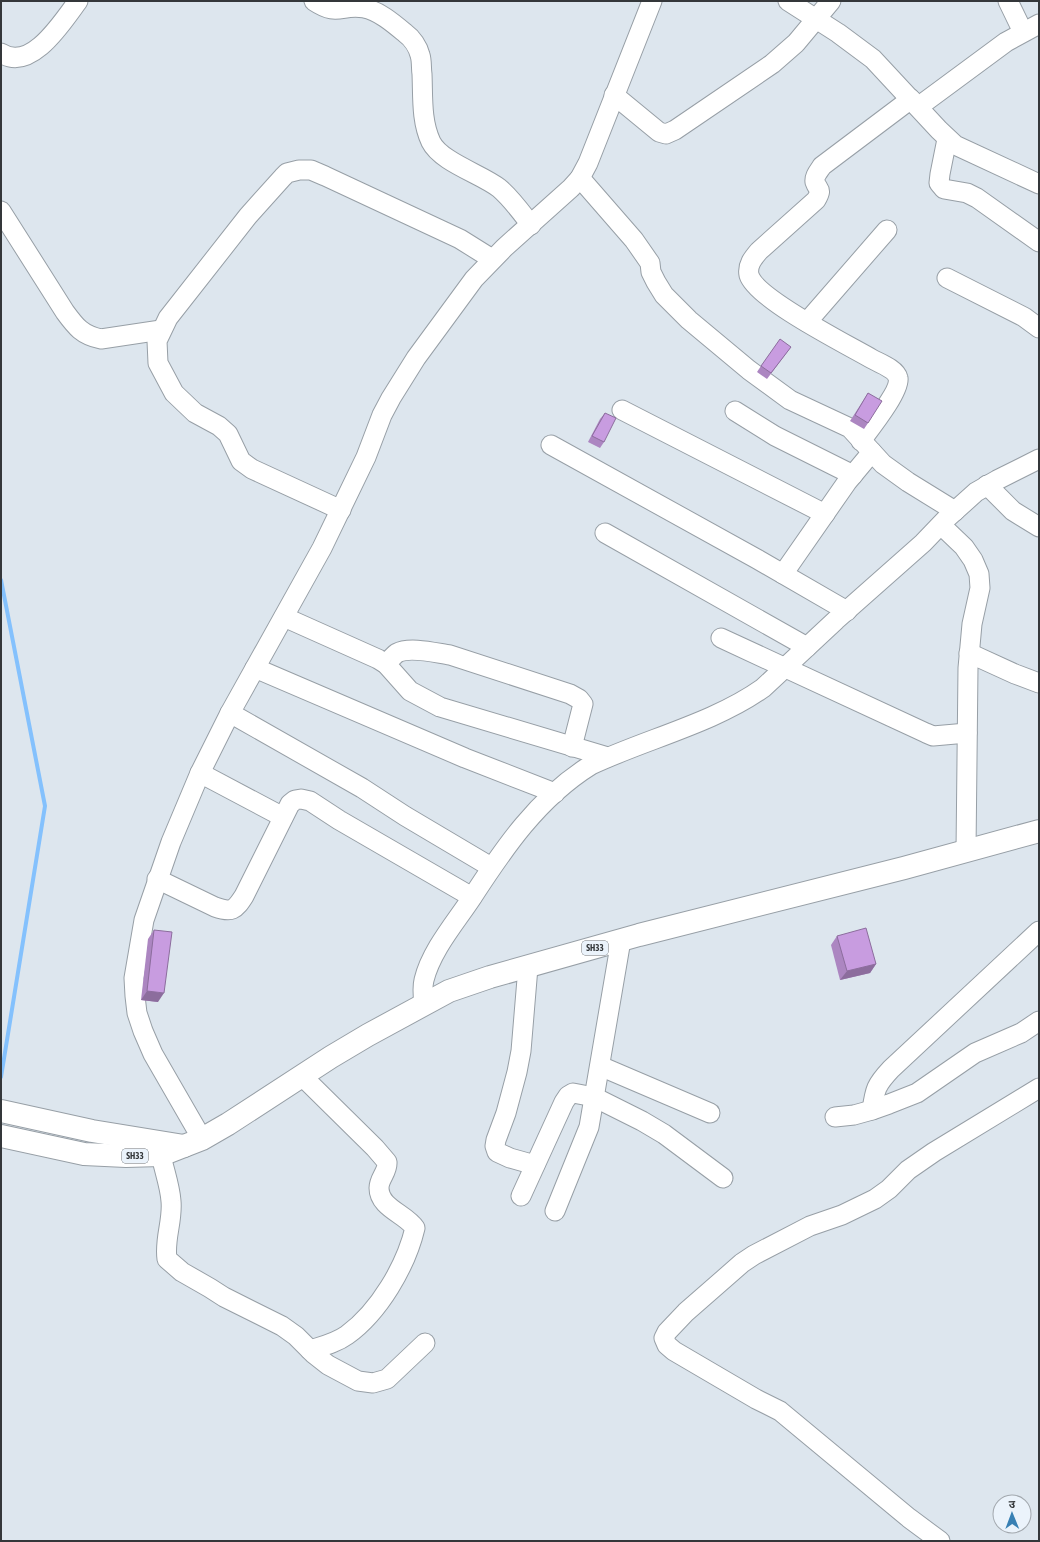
<svg xmlns="http://www.w3.org/2000/svg" width="1040" height="1542" font-family="'Asap Condensed','Noto Sans Devanagari',sans-serif">
<rect width="100%" height="100%" fill="#dde6ee"/>
<g fill="none" stroke-linecap="round" stroke-linejoin="round">
<path stroke="#84c1fd" stroke-width="4" d="M1,580l44,226 -44,271"/>
<defs>
<g id="minor">
<path d="M314,1c24,16 27,3 50,7 15,3 29,15 41,25 7,5 13,14 15,22 2,6 1,13 2,19 1,22 -1,47 9,68 10,20 50,32 68,46 12,10 22,24 32,37"/>
<path d="M788,1l50,32 35,26 66,71 16,15 84,39"/>
<path d="M1008,1l15,31"/>
<path d="M1,53c30,20 62,-32 77,-52"/>
<path d="M614,95l45,37 7,2 9,-4 97,-66 24,-21 35,-42"/>
<path d="M918,107l88,-65 33,-18"/>
<path d="M947,139l-7,35 -1,9 5,6 23,4 10,5 62,44"/>
<path d="M580,178l54,62 16,23 1,9 5,10 8,13 25,25 60,50 41,30 60,28 33,36 25,18 47,29"/>
<path d="M1,211l64,101c11,15 17,23 36,27l60,-9"/>
<path d="M947,278l77,39 15,11"/>
<path d="M807,322l80,-92"/>
<path d="M622,410l203,104"/>
<path d="M735,411l40,25 78,39"/>
<path d="M861,441c8,-11 40,-51 37,-63 -2,-9 -19,-15 -26,-19 -24,-14 -116,-60 -123,-84 -2,-10 4,-17 10,-24l57,-51c7,-12 2,-9 -1,-18 -1,-6 4,-11 7,-16l89,-67"/>
<path d="M551,445l206,114 90,52"/>
<path d="M987,485l26,26 26,16"/>
<path d="M341,510l-89,-41 -11,-8 -13,-27 -9,-8 -24,-13 -21,-20 -16,-30 -1,-22 11,-23 80,-102 35,-39 4,-4 12,-3h12l14,6 135,63 32,20"/>
<path d="M941,525l23,22 9,13 6,14 1,14 -8,36 -4,44 -2,183"/>
<path d="M605,533l202,114"/>
<path d="M783,574l64,-92 25,-30"/>
<path d="M284,617l94,42 8,5 24,27 30,16 168,50"/>
<path d="M721,638l205,95 7,3 34,-3"/>
<path d="M969,653l46,21 24,9"/>
<path d="M386,664c3,-3 7,-8 11,-11 13,-7 39,0 53,2l120,39 9,5 4,5 -11,43"/>
<path d="M255,668l210,90 90,35"/>
<path d="M230,713l132,75 43,28 86,51"/>
<path d="M200,773l83,44"/>
<path d="M157,879l58,28c17,6 20,3 29,-11l46,-92 5,-4 6,-1 9,2 29,19 133,77"/>
<path d="M528,967l-7,84 -4,21 -11,41 -10,27 -1,6 2,6 13,6 25,7"/>
<path d="M424,1004c-1,-8 -2,-16 0,-24 7,-29 31,-57 47,-81 33,-51 67,-101 120,-134 55,-26 123,-42 172,-77l73,-68 87,-77 23,-24 30,-27 21,-12 42,-21"/>
<path d="M600,1066l110,47"/>
<path d="M302,1076l73,72 12,14c1,10 -8,16 -8,26 0,20 27,26 36,40 -9,38 -36,84 -68,107 -11,8 -24,11 -37,15"/>
<path d="M872,1110c3,-21 4,-25 19,-41l148,-138"/>
<path d="M835,1117l19,-2 18,-5 17,-6 28,-11 58,-40 46,-20 18,-12"/>
<path d="M202,1139l-49,-85 -10,-23 -6,-18 -2,-17 -1,-18 10,-58 27,-78 29,-69 30,-60 92,-165 44,-91 16,-42 9,-17 25,-40 58,-79 30,-31 67,-60 9,-10 8,-15 64,-162"/>
<path d="M161,1155c3,15 9,31 10,46 2,20 -7,38 -4,58l15,13 28,16 14,9 58,29 14,10 18,18 14,11 30,16 15,2 14,-4 38,-36"/>
<path d="M521,1196l43,-94 4,-6 5,-3 21,4 48,24 22,13 59,44"/>
<path d="M555,1211l34,-84 32,-187"/>
<path d="M940,1541l-31,-23 -129,-107 -24,-12 -82,-48 -7,-6 -3,-7 3,-6 19,-20 56,-49 12,-8 56,-29 32,-11 33,-16 14,-10 19,-19 26,-18 105,-64"/>
</g>
<g id="major">
<path d="M1,1111l91,20 92,15"/>
<path d="M1,1136l83,18 42,2 35,-1 41,-16 26,-15 103,-67 37,-22 81,-44 41,-14 149,-42 265,-67 135,-37"/>
</g>
</defs>
<use href="#minor" stroke="#979fa6" stroke-width="21"/>
<use href="#major" stroke="#979fa6" stroke-width="24"/>
<use href="#minor" stroke="#fff" stroke-width="19"/>
<use href="#major" stroke="#fff" stroke-width="22"/>
</g>
<g fill="#ac86c1">
<path d="M791,347l-24,32 -10,-7 4,-6z"/>
<path d="M868,393v30l-4,6 -14,-8z"/>
<path d="M605,413l-1,29 -4,6 -12,-6 12,-23z"/>
<path d="M154,930l4,72 -17,-2 7,-61z"/>
<path d="M837,936l39,28 -6,9 -30,7 -9,-35z"/>
</g>
<g fill="#8c6d9d">
<path d="M876,964l-6,9 -30,7 7,-9z"/>
<path d="M147,991l17,2 -6,9 -17,-2z"/>
</g>
<g fill="#c89ce0" stroke="#8c6d9d">
<path d="M780,339l11,8 -20,26 -10,-7z"/>
<path d="M868,393l14,8 -14,22 -13,-8z"/>
<path d="M605,413l11,5 -12,24 -12,-6z"/>
<path d="M866,928l10,36 -29,7 -10,-35z"/>
<path d="M154,930l18,2 -8,61 -17,-2z"/>
</g>
<g text-anchor="middle" stroke-width="3" stroke-linejoin="round" paint-order="stroke">
<g fill="#ebf3fb" stroke="#6b6f74" stroke-width="1">
<rect x="582" y="941" width="26" height="14" rx="3"/>
<rect x="122" y="1149" width="26" height="14" rx="3"/>
</g>
<g font-size="9" font-weight="bold" fill="#34373a">
<text x="595" y="951">SH33</text>
<text x="135" y="1159">SH33</text>
</g>
</g>
<rect width="1040" height="1542" fill="none" stroke="#34373a" stroke-width="4"/>
<g transform="translate(1012 1514) rotate(359)"><circle r="19" fill="#ebf3fb" stroke="#a2a8ae"/>
<path d="M0-3L7 15L0 10L-7 15Z" fill="#3880b4"/>
<text y="-6" font-size="11" font-weight="bold" text-anchor="middle" fill="#34373a">उ</text>
</g>
</svg>
